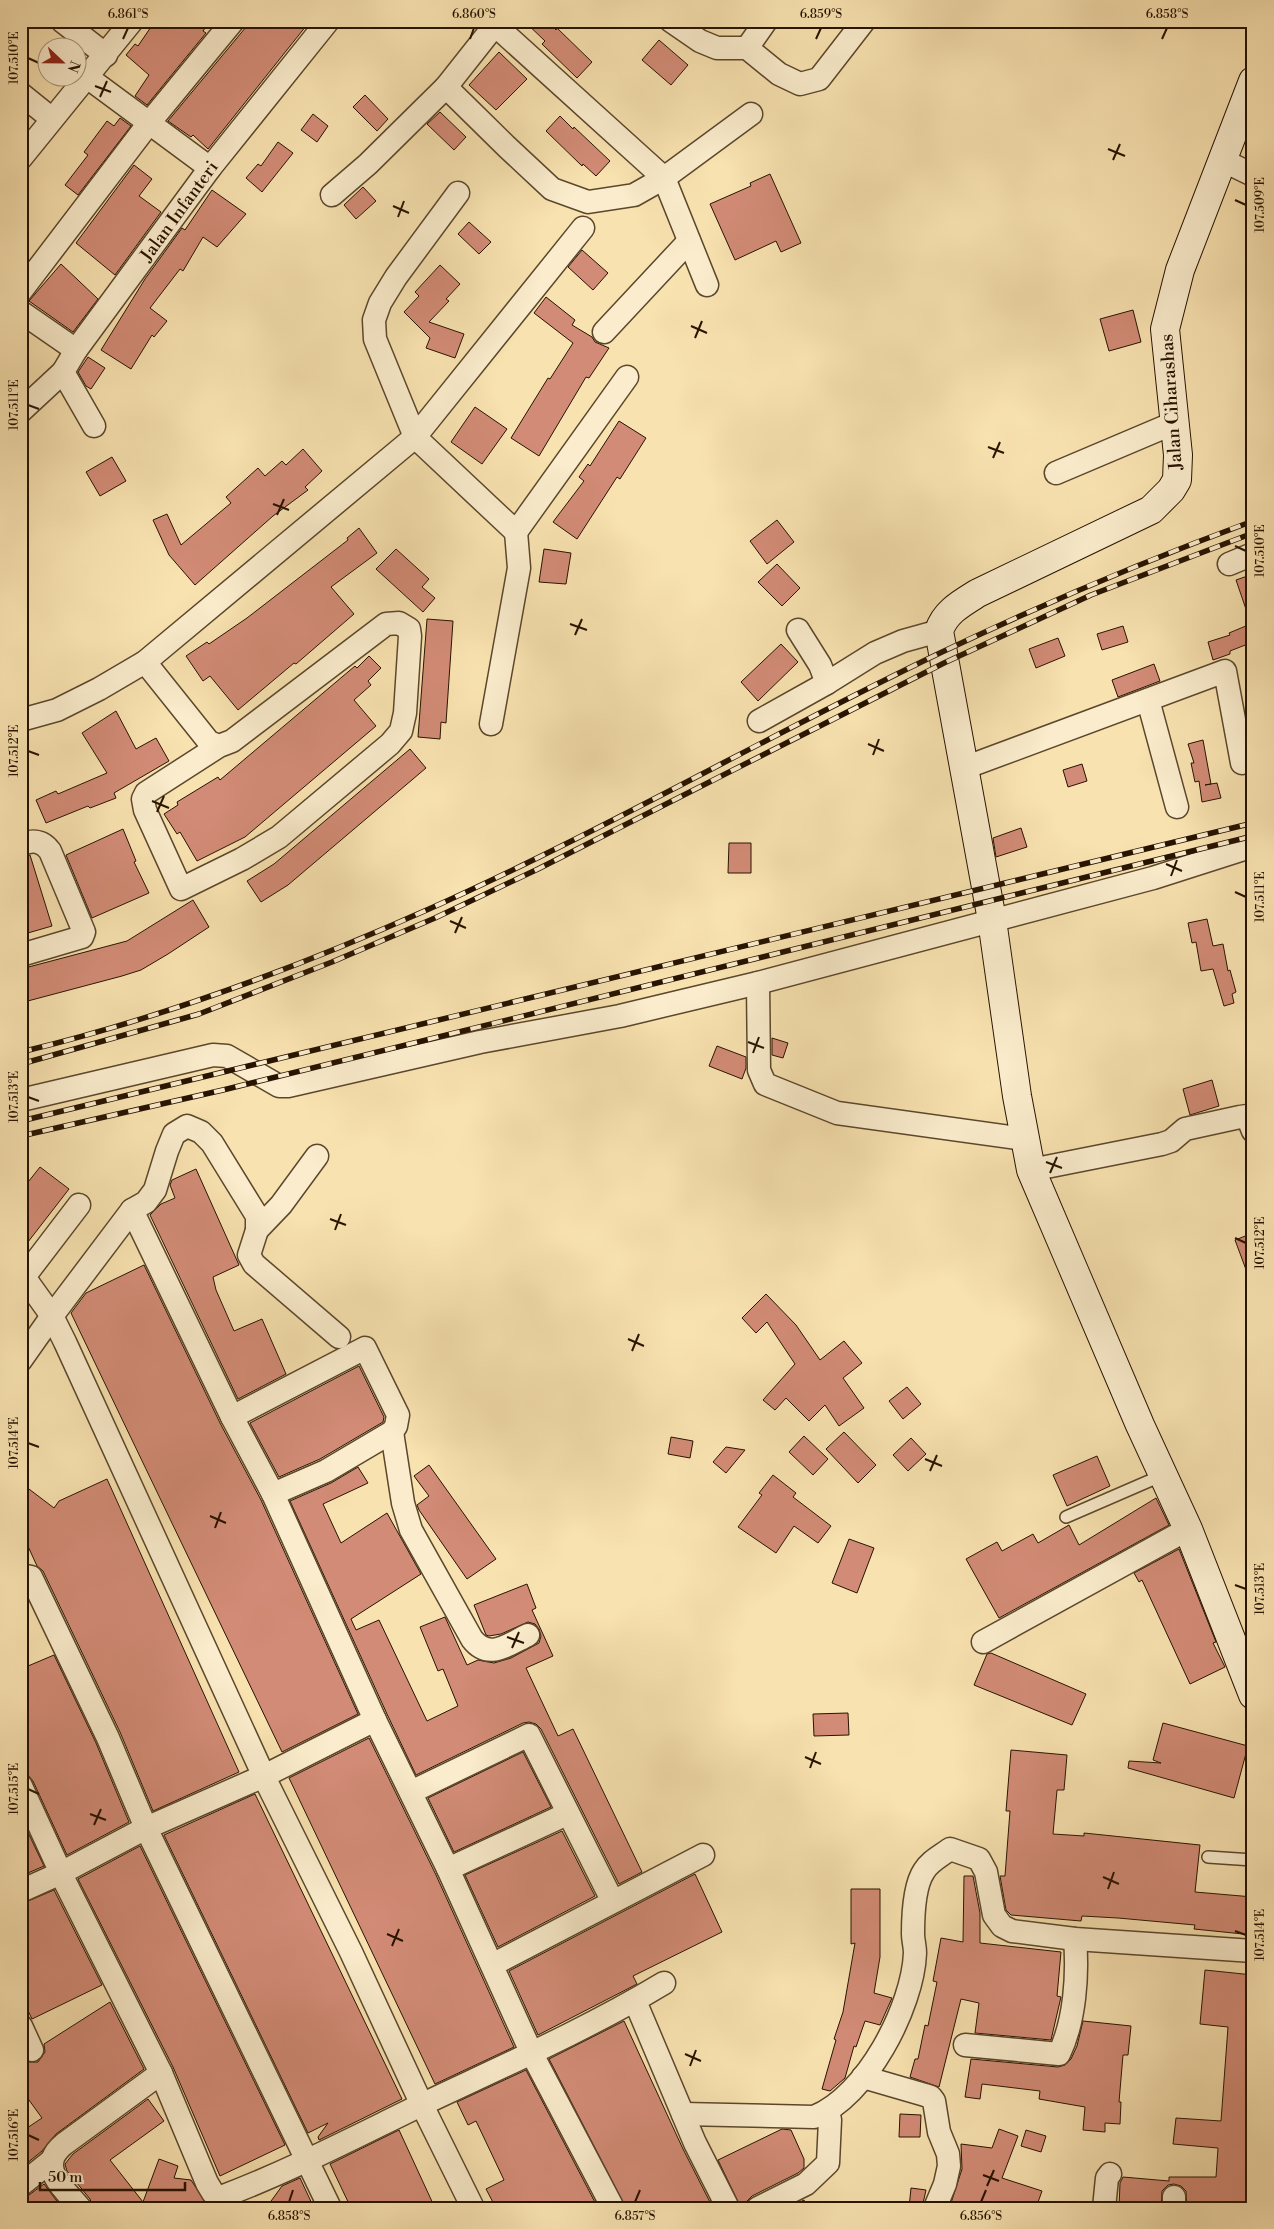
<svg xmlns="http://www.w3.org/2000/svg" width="1274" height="2229" font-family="'Libre Bodoni',serif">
<rect width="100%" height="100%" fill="#f8e2b0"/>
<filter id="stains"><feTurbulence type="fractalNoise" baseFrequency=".004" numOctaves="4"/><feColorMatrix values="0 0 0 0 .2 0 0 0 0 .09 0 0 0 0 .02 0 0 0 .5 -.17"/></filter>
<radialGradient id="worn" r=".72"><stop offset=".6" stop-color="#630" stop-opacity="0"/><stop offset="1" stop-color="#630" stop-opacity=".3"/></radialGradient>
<g fill="#d28b76" stroke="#271300">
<path d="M155,21h55l-7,10 3,2 -59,72 -12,-9 14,-21 -23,-20 9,-11 3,2z"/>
<path d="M251,21h59l-102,128 -15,-14 -2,2 -23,-16z"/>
<path d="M524,21h23l9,9 1,-2 35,34 -15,16 -35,-34 3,-3z"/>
<path d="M659,40l29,25 -17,20 -29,-25z"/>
<path d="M499,52l28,27 -31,31 -27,-25z"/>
<path d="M365,95l23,24 -11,12 -24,-24z"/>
<path d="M440,112l26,25 -12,13 -27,-26z"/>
<path d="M313,114l15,12 -11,16 -16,-12z"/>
<path d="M560,116l13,13 1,-2 36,34 -14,15 -13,-12 -1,2 -36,-35z"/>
<path d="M120,118l11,8 -53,69 -13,-10 23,-30 -4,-3 23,-31 7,5z"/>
<path d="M278,142l15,11 -31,39 -16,-14 12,-14 3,2z"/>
<path d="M134,165l18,14 -13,17 22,16 -46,63 -39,-32z"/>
<path d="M770,174l31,69 -20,9 -5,-11 -41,19 -25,-56 41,-18 -1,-3z"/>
<path d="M363,187l13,14 -20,18 -12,-14z"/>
<path d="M212,190l34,24 -29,33 -14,-10 -20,34 -3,-2 -30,39 17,13 -13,16 -2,-2 -21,34 -30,-19 44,-71 37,-51 3,2z"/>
<path d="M469,222l22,20 -12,12 -21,-20z"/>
<path d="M582,250l26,23 -15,17 -25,-23z"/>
<path d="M61,264l37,35 -25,33 -44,-31z"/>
<path d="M440,265l20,19 -14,15 3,2 -20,21 35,12 -9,24 -29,-10 4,-10 -26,-26 15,-16 -4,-4z"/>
<path d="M546,297l29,23 -3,5 20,12 3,5 14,6 -20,30 -3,-1 -47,79 -28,-18 37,-60 2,1 23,-36 -39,-30z"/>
<path d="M1133,310l8,32 -32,9 -9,-32z"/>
<path d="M88,357l17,11 -14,21 -5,-3 -8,-14z"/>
<path d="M475,407l32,22 -25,35 -31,-22z"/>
<path d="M619,421l27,17 -26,41 -3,-2 -40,62 -24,-17 31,-41 -5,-4 9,-13 2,2z"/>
<path d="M303,449l19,22 -17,16 3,3 -35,26 -78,69 -26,-30 -16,-35 14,-6 14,31 50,-42 -5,-6 32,-29 7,8 17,-15 4,4z"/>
<path d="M112,457l14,24 -26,15 -14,-24z"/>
<path d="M777,520l17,22 -27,22 -17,-23z"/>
<path d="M359,528l18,25 -46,34 23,27 -58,50 -2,-1 -56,47 -28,-34 -7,5 -17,-25 21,-14 2,2 38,-26 101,-78 -1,-2z"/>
<path d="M396,549l33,30 -7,8 13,11 -12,14 -47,-43z"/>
<path d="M544,549l27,4 -5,31 -27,-2z"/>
<path d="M777,564l23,24 -18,18 -24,-24z"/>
<path d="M1253,574v46l-3,1 -14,-41z"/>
<path d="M427,619l26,2 -7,102 -5,-1 -1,17 -22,-2z"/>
<path d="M1253,623v19l-23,9v3l-17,6 -5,-18 22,-7 -1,-2z"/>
<path d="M1123,626l5,16 -26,8 -5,-16z"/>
<path d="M1058,638l7,18 -29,12 -7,-19z"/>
<path d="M781,644l17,18 -40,39 -17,-19z"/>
<path d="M369,656l12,12 -13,13 3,4 -17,15 22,26 -131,111 -48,24 -17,-29 -3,2 -13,-20 14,-9 -1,-3 41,-25 2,3 135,-114 2,2z"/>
<path d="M1154,664l6,17 -42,16 -6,-17z"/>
<path d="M116,711l20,38 20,-11 13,23 -55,32 2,5 -26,10 -2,-2 -42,17 -10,-23 20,-9 2,3 49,-21 -25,-40z"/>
<path d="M1203,740l8,44 -6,1 12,-2 4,15 -19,4 -3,-21 -4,1 -4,-19h3l-6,-19z"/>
<path d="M410,749l16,19 -138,117 -27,17 -14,-21 27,-17z"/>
<path d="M1082,764l5,17 -19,6 -5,-17z"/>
<path d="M1021,828l6,19 -31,10 -3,-19z"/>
<path d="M123,829l13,32 -2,1 15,31 -57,25 -26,-63z"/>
<path d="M729,843h22v30h-23z"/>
<path d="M30,855l22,71 -31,9v-78z"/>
<path d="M193,900l16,27 -41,27 -27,16 -19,6 -98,26 -3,-9v-24l106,-28z"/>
<path d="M1207,919l6,27 10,-2 5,27 2,-1 6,22 -4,2 2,9 -10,3 -11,-37 -12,2 -5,-29 -4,1 -4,-20z"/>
<path d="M772,1038l16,5 -5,15 -11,-3z"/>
<path d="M717,1046l29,11v11l-4,11 -33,-13z"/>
<path d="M1212,1080l7,26 -29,9 -7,-26z"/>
<path d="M40,1167l29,22 -48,62v-60z"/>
<path d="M196,1169l43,96 -26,12 3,13 18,41 28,-12 24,55 -48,25 -88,-184 11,-11 14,-6 -5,-13 2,-5z"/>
<path d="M1253,1233v50h-2l-16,-43z"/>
<path d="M144,1265l76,158 41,77 97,214 -76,38 -211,-439 15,-20z"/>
<path d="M766,1294l30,31 24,35 24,-19 18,22 -19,15 21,30 -25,18 -14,-21 -16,16 -23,-23 -11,12 -12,-10 32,-36 -28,-42 -11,11 -14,-15z"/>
<path d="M359,1366l25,51 -1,5 -63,37 -41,18 -29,-54z"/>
<path d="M907,1387l14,17 -18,15 -14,-18z"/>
<path d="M844,1432l32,33 -18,18 -32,-34z"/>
<path d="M804,1436l24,23 -15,16 -24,-23z"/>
<path d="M671,1437l22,4 -3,17 -22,-4z"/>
<path d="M911,1438l15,16 -18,17 -15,-16z"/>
<path d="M726,1447l19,3 -19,23 -13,-11z"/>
<path d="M1097,1456l13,30 -43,20 -14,-31z"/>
<path d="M429,1465l67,94 -29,20 -48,-69 -2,-5 12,-9 -15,-20z"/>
<path d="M358,1467l10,16 -45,21 18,39 46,-30 34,61 -70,45 5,11 23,-10 48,101 31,-15 -15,-37 -5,2 -18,-44 25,-10 22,48 11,-5 16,3 17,-5 28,-15 2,-7 -2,-7 -4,-5 -7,-2 -27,12 -12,2 -3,-1 -12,-30 53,-21 9,24 -4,2 21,46 -27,12 32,68 15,-7 69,143 -23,12 -78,-155 -5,-5 -7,-2 -6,1 -107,52 -29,-61 -97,-213 41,-18z"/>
<path d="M773,1475l23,18 -3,4 38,29 -13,17 -24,-17 -18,27 -38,-26 24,-32 -3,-2z"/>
<path d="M107,1479l132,293 -86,39 -33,-79 -77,-161 -6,-5 -16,-35v-48l33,25 5,-7z"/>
<path d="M1156,1498l13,27 -170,93 -33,-59 31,-17 5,9 31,-17 5,9 31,-18 10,20z"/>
<path d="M849,1539l25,9 -17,45 -25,-10z"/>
<path d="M1179,1549l37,93 -3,1 12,24 -35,17 -48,-104 -3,2 -5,-9z"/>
<path d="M991,1653l95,41 -14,31 -98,-40 13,-31z"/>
<path d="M54,1655l42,88 33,79 -62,33 -34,-74 -5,-6 -7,-2v-104z"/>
<path d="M848,1713l1,22 -35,1 -1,-22z"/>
<path d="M1163,1723l85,23 -14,52 -106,-30 1,-7 32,2 -8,-3z"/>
<path d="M369,1738l67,137 78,172 -79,37 -146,-306z"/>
<path d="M1011,1750l56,5 -3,35h-7l-4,44 31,2v-3l116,12 -5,47 58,5v38l-59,-6 1,-4 -77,-7 -36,-2 -1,5 -70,-6 -5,-5 -6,-34h5l5,-65h-4z"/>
<path d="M523,1752l28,55 -97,45 -26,-54z"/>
<path d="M255,1794l147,305 -83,41 -1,-3 10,-14 -20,10 -144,-298z"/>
<path d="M21,1818l23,48 -23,10z"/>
<path d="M562,1831l33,65 -97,51 -33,-72z"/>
<path d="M140,1846l145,299 -65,31 -47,-109 -95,-188z"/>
<path d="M695,1874l27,58 -89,44 4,8 -99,51 -29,-64z"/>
<path d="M964,1876h9l7,37v30l81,9 -4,44 4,1 -10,43 -76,-7 4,-30 -18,-4 -22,88 -29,-10 5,-18h3l7,-34 3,1 9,-44 -4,-1 8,-43 22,4z"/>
<path d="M851,1889h29v68l-6,36 18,5 -12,27 -15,-4 -9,26 -2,-1 -9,32 -15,13 -8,-2 14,-49 -2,-1 9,-27 12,-69 -4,1z"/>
<path d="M54,1890l48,95 -70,34 -11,-23v-92z"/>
<path d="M1205,1970l48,5v183h-3l-2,50h-61l-1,-17 -5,-5 -7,-2 -6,1 -6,6 -1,17h-42l1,-25 3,-6 46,4v-4h47l2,-29 -45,-4 3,-26 45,3 7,-94 -28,-3z"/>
<path d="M110,2002l34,67 -88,65 -14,17 -21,17v-36l21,-14 -21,-29v-22l7,-5h10l7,-10 -1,-8z"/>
<path d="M624,2021l59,128 30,59h-87l-77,-149z"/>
<path d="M1083,2021l48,5 -3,29h-5l-4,47h2l-1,22 -15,-1v9l-22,-2 2,-23 -46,-8 1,-8 -58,-7 -2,15 -15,-2 6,-38 87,8 7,-2 6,-6 6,-13z"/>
<path d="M526,2070l72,138h-102l-10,-19 18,-9 -28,-59 -8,4 -11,-23z"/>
<path d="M148,2099l16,22 -54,39 33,42 16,-43 19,7 -4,12 17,2 15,23 -1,5h-112l-3,-9 -23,-28 -2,-7 8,-10z"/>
<path d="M900,2114l21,1 -1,22h-21z"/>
<path d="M782,2129l9,1 13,29v9l-6,5 -46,23 -5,5 -2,7h-4l-23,-48z"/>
<path d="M999,2129l19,7 -16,42 40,13 -5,14 -6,-1 -1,4h-47l-32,-5 11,-34 -1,-25 31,4z"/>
<path d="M399,2130l36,78h-84l-21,-44z"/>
<path d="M1026,2130l20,6 -5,16 -20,-6z"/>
<path d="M300,2178l14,30h-48l16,-22z"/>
<path d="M44,2184l18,24h-41v-10l8,-3z"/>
<path d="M911,2188l15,2 -4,18h-13z"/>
<path d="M804,2200l3,8h-19z"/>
</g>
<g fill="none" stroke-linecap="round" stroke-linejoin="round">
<defs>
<g id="lane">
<path d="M1066,1517l97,-42"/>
<path d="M1208,1857l45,3"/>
</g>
<g id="street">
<path d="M62,21l44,34"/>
<path d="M499,21l-4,4 169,153 43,107"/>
<path d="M671,21l29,20 17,7h30l32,26 21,10 19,-5 45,-58"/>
<path d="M747,48l19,-27"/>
<path d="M87,77l123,91"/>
<path d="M446,87l61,60 45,42 36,13 46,-7 30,-17 87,-64"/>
<path d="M21,94l31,25"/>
<path d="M21,158l111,-137"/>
<path d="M1222,160l31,15"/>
<path d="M458,193l-62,84 -16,26 -6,17 1,19 40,98 101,95 111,-155"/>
<path d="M332,195l36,-31 78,-77 49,-62"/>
<path d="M21,291l128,-168 84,-102"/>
<path d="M21,312l55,38"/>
<path d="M604,332l85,-91"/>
<path d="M21,411l42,-39"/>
<path d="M94,426l-31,-54 13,-22 134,-182 118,-147"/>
<path d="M1056,473l118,-50"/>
<path d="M1229,564l24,-10"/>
<path d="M798,630l22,35 7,18"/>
<path d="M145,662l64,80 10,4 13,-5 154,-117 13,-1 10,6 1,7 -5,77 -4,18 -11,13 -111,93 -37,22 -61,30 -36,-79 -2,-11 3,-6 73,-47"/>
<path d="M1148,700l29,107"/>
<path d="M21,720l36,-10 42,-21 46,-27 270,-225 168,-209"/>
<path d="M759,721l68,-38 48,-30 28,-12 36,-10"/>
<path d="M491,724l28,-156 -3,-36"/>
<path d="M964,768l261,-97 17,92"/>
<path d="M21,844c12,-4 21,-4 29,7l34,81 -2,5 -61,18"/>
<path d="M758,983l1,87 6,14 72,29 188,26"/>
<path d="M21,1100l192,-45 14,1 52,30h9l192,-44 140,-26 138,-33 395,-105 100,-32"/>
<path d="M1031,1170l131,-26 9,-3 14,-12 55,-12 7,-1 6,15"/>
<path d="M132,1210l100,207 41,77 102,226 73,149 84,185 81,154"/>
<path d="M257,1230l24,-25 36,-49"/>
<path d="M24,1277l55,-72"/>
<path d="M21,1281l3,-4 28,39 13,26 202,441 84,169 71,153 51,103"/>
<path d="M21,1360l31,-44 80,-106 14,-8 9,-12 12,-39 7,-17 13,-8 14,6 11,11 45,73v14l-8,25 5,9 85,73"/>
<path d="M232,1417l133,-69 33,67 -2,11 -4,6 -66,39 -53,23"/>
<path d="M392,1432l11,71 8,27 61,109c17,22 37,5 56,-4"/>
<path d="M21,1575l10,2 77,161 38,90 184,380"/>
<path d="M983,1642l205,-113"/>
<path d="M21,1786l45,98 95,189 46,110 6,10 8,4c69,-26 134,-60 200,-92 82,-39 165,-75 243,-122"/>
<path d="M411,1792l118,-57 83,165"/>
<path d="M448,1869l119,-55"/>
<path d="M21,1891l40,-18 85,-45 118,-52 111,-56"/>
<path d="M492,1965l211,-110"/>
<path d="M635,2001l60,142 33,65"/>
<path d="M21,2026l11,24"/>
<path d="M965,2045l94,9c16,-33 19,-79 16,-115"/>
<path d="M863,2077l62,18 6,2 3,4 5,31 9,22 1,12 -4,18 -10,24"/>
<path d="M683,2114l131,3c52,-20 99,-110 101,-164 0,-7 -2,-13 -2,-19 0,-18 1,-48 11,-63 6,-10 17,-15 26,-22l29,10 7,13 8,43 8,11 10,5 63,8 178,12"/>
<path d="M21,2185l30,-24"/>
<path d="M80,2208c-17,-21 -44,-41 -16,-64l97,-71"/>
<path d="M758,2208l48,-24 22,-21 2,-43 -2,-9"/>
<path d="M1104,2208l3,-30 3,-4"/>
<path d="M1174,2208v-11"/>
</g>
<path id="secondary" d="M1253,81l-73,189 -15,59 13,126 -1,25 -6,10 -20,20 -173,83c-16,10 -33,19 -39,38l53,289 25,176 14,74 109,255 48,104 65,166"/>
</defs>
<use href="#lane" stroke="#5b472c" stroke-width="14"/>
<use href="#street" stroke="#5b472c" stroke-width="25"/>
<use href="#secondary" stroke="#271300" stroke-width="30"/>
<use href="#lane" stroke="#faeccc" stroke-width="11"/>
<use href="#street" stroke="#faeccc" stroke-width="22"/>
<use href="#secondary" stroke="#faeccc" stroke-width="28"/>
<defs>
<g id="rail">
<path d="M21,1052c138,-33 278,-85 408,-143 174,-78 340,-174 513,-257 101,-48 205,-92 311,-131"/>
<path d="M21,1064l178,-50 133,-52 103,-44 103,-49 406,-206 147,-68 162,-62"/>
<path d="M21,1121l1232,-298"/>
<path d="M21,1136l202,-46 1030,-254"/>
</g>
</defs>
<use href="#rail" stroke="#271300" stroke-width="5.5"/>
<use href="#rail" stroke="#faeccc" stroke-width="4" stroke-dasharray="11" stroke-linecap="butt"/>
</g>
<path fill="none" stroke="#271300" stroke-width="2" d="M123,39l5,-11M470,39l4,-11M816,39l5,-11M1162,39l5,-11M28,58l11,5M95,86l16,6M100,97l7,-16M1108,149l17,7M1113,160l7,-16M1235,200l11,5M393,206l16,7M398,217l6,-16M691,326l16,7M695,338l7,-17M28,405l11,4M988,447l16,6M993,458l7,-16M273,504l16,6M277,515l7,-16M1235,546l11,5M570,624l17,6M575,635l7,-16M868,744l16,7M28,751l11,4M873,755l6,-16M152,801l17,7M157,812l7,-16M1166,864l16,7M1171,876l6,-16M1235,892l11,5M450,921l16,7M455,933l7,-16M748,1042l16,6M753,1053l6,-16M28,1097l11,4M1046,1162l16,6M1050,1173l7,-16M330,1219l16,6M335,1230l6,-16M1235,1238l11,5M628,1339l16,7M632,1351l7,-17M28,1443l11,4M925,1459l17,7M930,1471l7,-16M210,1516l16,7M215,1528l6,-16M1235,1585l11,4M507,1637l17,6M512,1648l7,-16M805,1757l16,7M810,1768l6,-16M28,1789l11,5M90,1814l16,6M94,1825l7,-16M1103,1877l16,7M1108,1889l6,-17M1235,1931l11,4M387,1934l16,7M392,1946l7,-17M685,2054l16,7M690,2066l6,-16M28,2135l11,5M983,2175l16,6M987,2186l7,-16M289,2202l4,-12M635,2202l5,-12M981,2202l5,-12"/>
<g text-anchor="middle" stroke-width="4" stroke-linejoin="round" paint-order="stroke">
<g font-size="18" fill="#271300" stroke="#faeccc">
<text transform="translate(179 211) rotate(-54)" y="6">Jalan Infanteri</text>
<text transform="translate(1171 402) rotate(-94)" y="6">Jalan Ciharashas</text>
</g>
</g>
<rect width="1274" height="2229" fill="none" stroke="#f8e2b0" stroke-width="55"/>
<g transform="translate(62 62) rotate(112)"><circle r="24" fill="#faeccc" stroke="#a6957a"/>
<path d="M0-4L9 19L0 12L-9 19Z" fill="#8f2418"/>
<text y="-8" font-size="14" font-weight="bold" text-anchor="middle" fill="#271300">N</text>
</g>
<path d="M40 2182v8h145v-8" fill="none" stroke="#271300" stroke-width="2.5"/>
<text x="48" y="2182" font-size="15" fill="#271300" stroke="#faeccc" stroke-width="4" paint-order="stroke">50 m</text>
<rect x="28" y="28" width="1218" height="2174" fill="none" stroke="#271300" stroke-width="2"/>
<g font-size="12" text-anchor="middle" fill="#271300">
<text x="128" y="18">6.861°S</text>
<text x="474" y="18">6.860°S</text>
<text x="821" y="18">6.859°S</text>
<text x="1167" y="18">6.858°S</text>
<text transform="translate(14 58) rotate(-90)" y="4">107.510°E</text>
<text transform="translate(1260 205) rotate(-90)" y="4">107.509°E</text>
<text transform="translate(14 405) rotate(-90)" y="4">107.511°E</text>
<text transform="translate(1260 551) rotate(-90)" y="4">107.510°E</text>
<text transform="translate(14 751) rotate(-90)" y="4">107.512°E</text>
<text transform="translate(1260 897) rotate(-90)" y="4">107.511°E</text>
<text transform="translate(14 1097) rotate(-90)" y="4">107.513°E</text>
<text transform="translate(1260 1243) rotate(-90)" y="4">107.512°E</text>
<text transform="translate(14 1443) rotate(-90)" y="4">107.514°E</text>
<text transform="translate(1260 1589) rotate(-90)" y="4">107.513°E</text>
<text transform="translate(14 1789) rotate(-90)" y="4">107.515°E</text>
<text transform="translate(1260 1935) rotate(-90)" y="4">107.514°E</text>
<text transform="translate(14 2135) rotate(-90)" y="4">107.516°E</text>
<text x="289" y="2220">6.858°S</text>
<text x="635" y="2220">6.857°S</text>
<text x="981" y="2220">6.856°S</text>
</g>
<rect width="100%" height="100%" filter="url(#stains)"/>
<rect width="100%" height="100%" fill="url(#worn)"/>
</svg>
